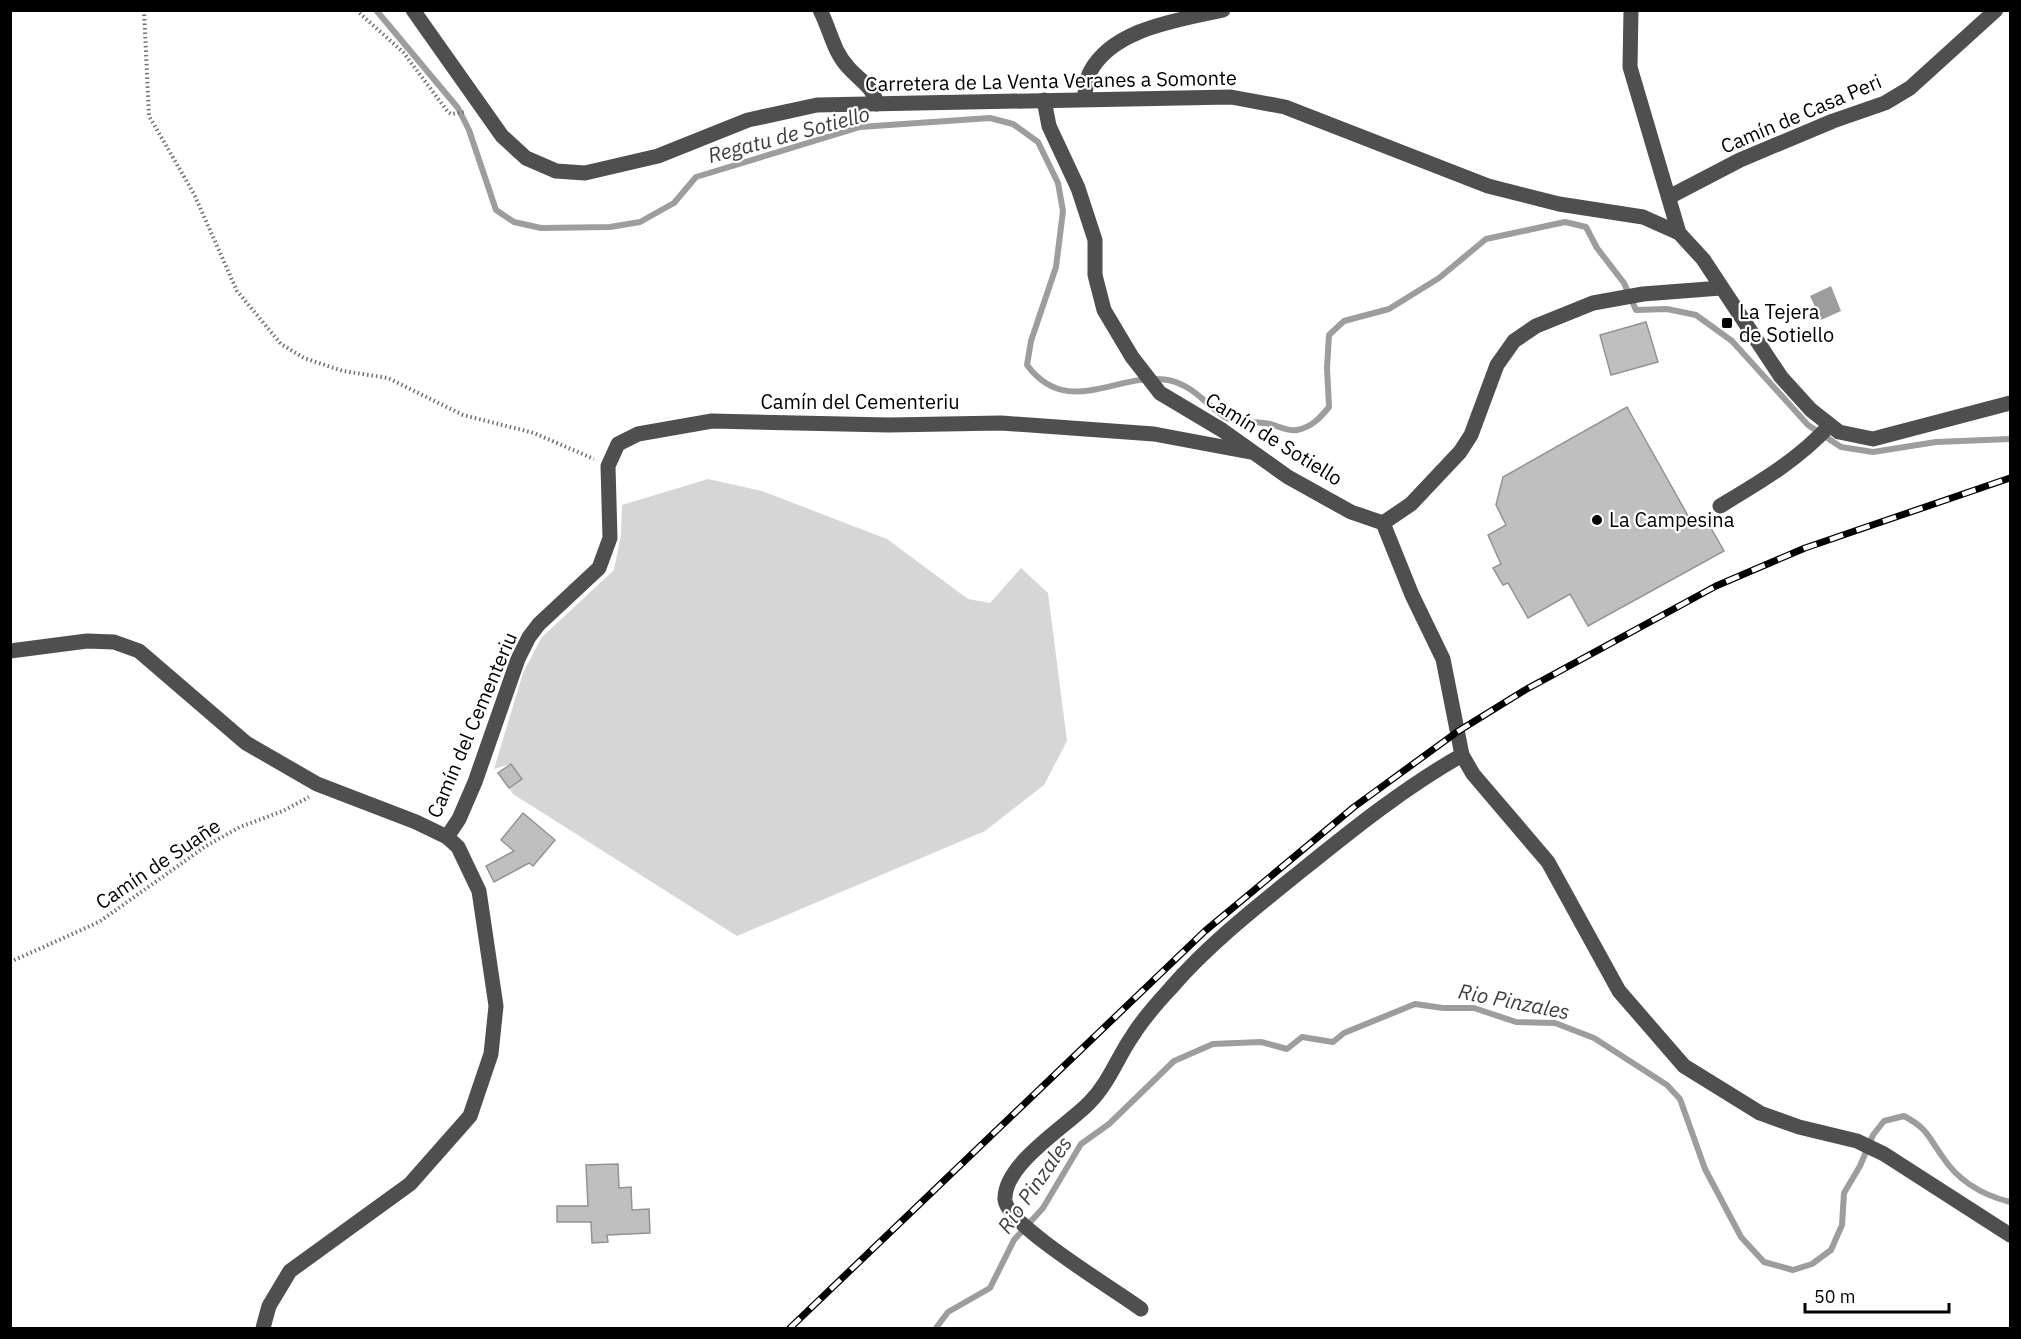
<svg xmlns="http://www.w3.org/2000/svg" width="2021" height="1339" font-family="'IBM Plex Sans',sans-serif">
<rect width="100%" height="100%" fill="#fff"/>
<path fill="#d6d6d6" d="M708,479l54,12 125,48 81,60 22,4 31,-35 27,25 19,148 -23,44 -59,46 -248,105 -224,-142 -4,-6 13,-9 -11,-15 -17,5 29,-96 19,-36 72,-67 7,-35 1,-30z"/>
<path fill="#9d9d9d" d="M1831,286l10,25 -20,9 -11,-24z"/>
<g fill="none" stroke-linecap="round" stroke-linejoin="round">
<g stroke="#9d9d9d" stroke-width="6">
<path d="M376,10l82,98 11,22 27,80 18,12 27,6 69,-1 30,-5 34,-19 22,-26 164,-50 130,-9 23,6 25,18 20,41 5,28 -7,56 -25,74 -4,24c41,55 91,6 141,15 25,5 37,24 57,37 11,7 32,4 45,7 8,2 19,8 27,6 15,-3 23,-12 32,-23l-2,-39 2,-33 15,-14 45,-12 50,-31 47,-39 79,-17 21,5 11,21 27,35 12,27 31,-1 29,6 36,26 76,84 33,22 32,5 63,-10 74,-3"/>
<path d="M936,1328l12,-16 42,-24 24,-48 29,-32 38,-64 28,-20 65,-63 39,-17 48,-2 26,7 15,-12 31,5 11,-9 71,-29 28,4h31l42,14 39,1 39,15 73,47 13,14 25,70 36,68 23,25 29,8 19,-6 19,-14 11,-25 2,-32 16,-27 13,-31 11,-14 20,-5c24,13 23,19 38,40 16,25 40,39 68,46"/>
</g>
</g>
<g fill="#bfbfbf" stroke="#939393" stroke-width="1.5">
<path d="M1646,322l12,40 -47,13 -11,-40z"/>
<path d="M1627,407l65,116 12,-7 20,35 -136,75 -18,-32 -42,24 -20,-35 -5,2 -10,-17 8,-4 -13,-29 18,-10 -10,-20 7,-28z"/>
<path d="M511,764l11,15 -13,9 -11,-15z"/>
<path d="M523,813l32,27 -22,26 -4,-3 -35,19 -8,-16 28,-15 -13,-11z"/>
<path d="M618,1164l1,24 12,-1 1,23 17,-1 1,24 -43,2 1,7 -16,1 -1,-21h-34v-16h31l-2,-41z"/>
</g>
<g fill="none" stroke-linecap="round" stroke-linejoin="round">
<g stroke="#717171" stroke-width="4" stroke-dasharray="1.5 3" stroke-linecap="butt">
<path d="M144,10l5,106 45,78 43,97 44,53 23,14 39,13 45,7 75,37 71,18 60,26"/>
<path d="M356,10l47,42 45,60 3,2 14,-2"/>
<path d="M10,962l89,-40 107,-76 34,-19 43,-16 26,-14"/>
</g>
<g stroke="#4f4f4f" stroke-width="15">
<path d="M413,10l89,126 24,22 30,13 29,2 73,-17 90,-36 69,-15 414,-8 54,10 203,79 71,18 84,13 36,16 24,26 78,118 30,33 28,22 34,7 137,-36"/>
<path d="M820,10c10,19 13,41 28,57 11,13 25,19 29,37"/>
<path d="M1631,10l-1,57 49,166"/>
<path d="M1084,99c2,-8 2,-20 6,-27 23,-44 90,-52 133,-62"/>
<path d="M1044,100l5,26 29,62 17,52v35l9,35 28,47 28,36 62,37 66,47 63,35 32,11"/>
<path d="M1669,197l71,-37 93,-39 52,-18 25,-15 86,-78"/>
<path d="M1720,506c40,-24 78,-46 110,-81"/>
<path d="M1383,523l29,72 31,64 19,96 11,19 75,88 71,129 65,75 76,47 39,14 58,14 27,13 126,81"/>
<path d="M1383,523l28,-19 49,-52 11,-17 26,-70 17,-24 22,-15 57,-23 50,-9 78,-6"/>
<path d="M10,651l77,-10 27,1 25,9 107,92 71,41 99,38 31,15 11,10 21,44 17,115 -5,48 -21,62 -60,68 -120,87 -21,35 -6,22"/>
<path d="M447,837l12,-18 16,-37 43,-123 11,-22 10,-13 60,-56 11,-30 -2,-72 10,-22 20,-10 74,-13 177,4 112,-2 153,11 96,18"/>
<path d="M1141,1309c-24,-18 -134,-84 -136,-109 -2,-36 62,-74 84,-97 20,-20 28,-45 44,-68 10,-16 24,-32 37,-46 38,-44 85,-81 131,-118 52,-42 103,-83 161,-116"/>
</g>
<defs>
<path id="rail" d="M790,1328l415,-397 149,-124 103,-75 68,-42 191,-104 89,-38 205,-70"/>
</defs>
<use href="#rail" stroke="#000" stroke-width="7"/>
<use href="#rail" stroke="#fff" stroke-width="4.5" stroke-dasharray="14" stroke-linecap="butt"/>
</g>
<g fill="#000" stroke="#fff" stroke-width="2">
<rect x="1721" y="317" width="12" height="12" rx="3"/>
<circle cx="1597" cy="520" r="6"/>
</g>
<g text-anchor="middle" stroke-width="4.5" stroke-linejoin="round" paint-order="stroke">
<g font-size="20" fill="#000" stroke="#fff">
<text transform="translate(1051 81) rotate(-1)" y="7">Carretera de La Venta Veranes a Somonte</text>
<text transform="translate(1801 114) rotate(-23)" y="7">Camín de Casa Peri</text>
<text x="860" y="409">Camín del Cementeriu</text>
<text transform="translate(1274 439) rotate(32)" y="7">Camín de Sotiello</text>
<text transform="translate(472 725) rotate(-67)" y="7">Camín del Cementeriu</text>
<text transform="translate(158 864) rotate(-34)" y="7">Camín de Suañe</text>
</g>
<g font-size="20" fill="#000" stroke="#fff" text-anchor="start">
<text x="1739" y="319">La Tejera<tspan x="1739" dy="23">de Sotiello</tspan></text>
<text x="1609" y="527">La Campesina</text>
</g>
<g font-size="21" font-style="italic" fill="#3e3e3e" stroke="#fff">
<text transform="translate(789 135) rotate(-15)" y="7">Regatu de Sotiello</text>
<text transform="translate(1514 1002) rotate(11)" y="7">Rio Pinzales</text>
<text transform="translate(1035 1185) rotate(-55)" y="7">Rio Pinzales</text>
</g>
</g>
<rect width="2021" height="1339" fill="none" stroke="#000000" stroke-width="24"/>
<path d="M1805 1303v9h144v-9" fill="none" stroke="#000000" stroke-width="3"/>
<text x="1814" y="1303" font-size="18" fill="#000000" stroke="#ffffff" stroke-width="4.5" paint-order="stroke">50 m</text>
</svg>
